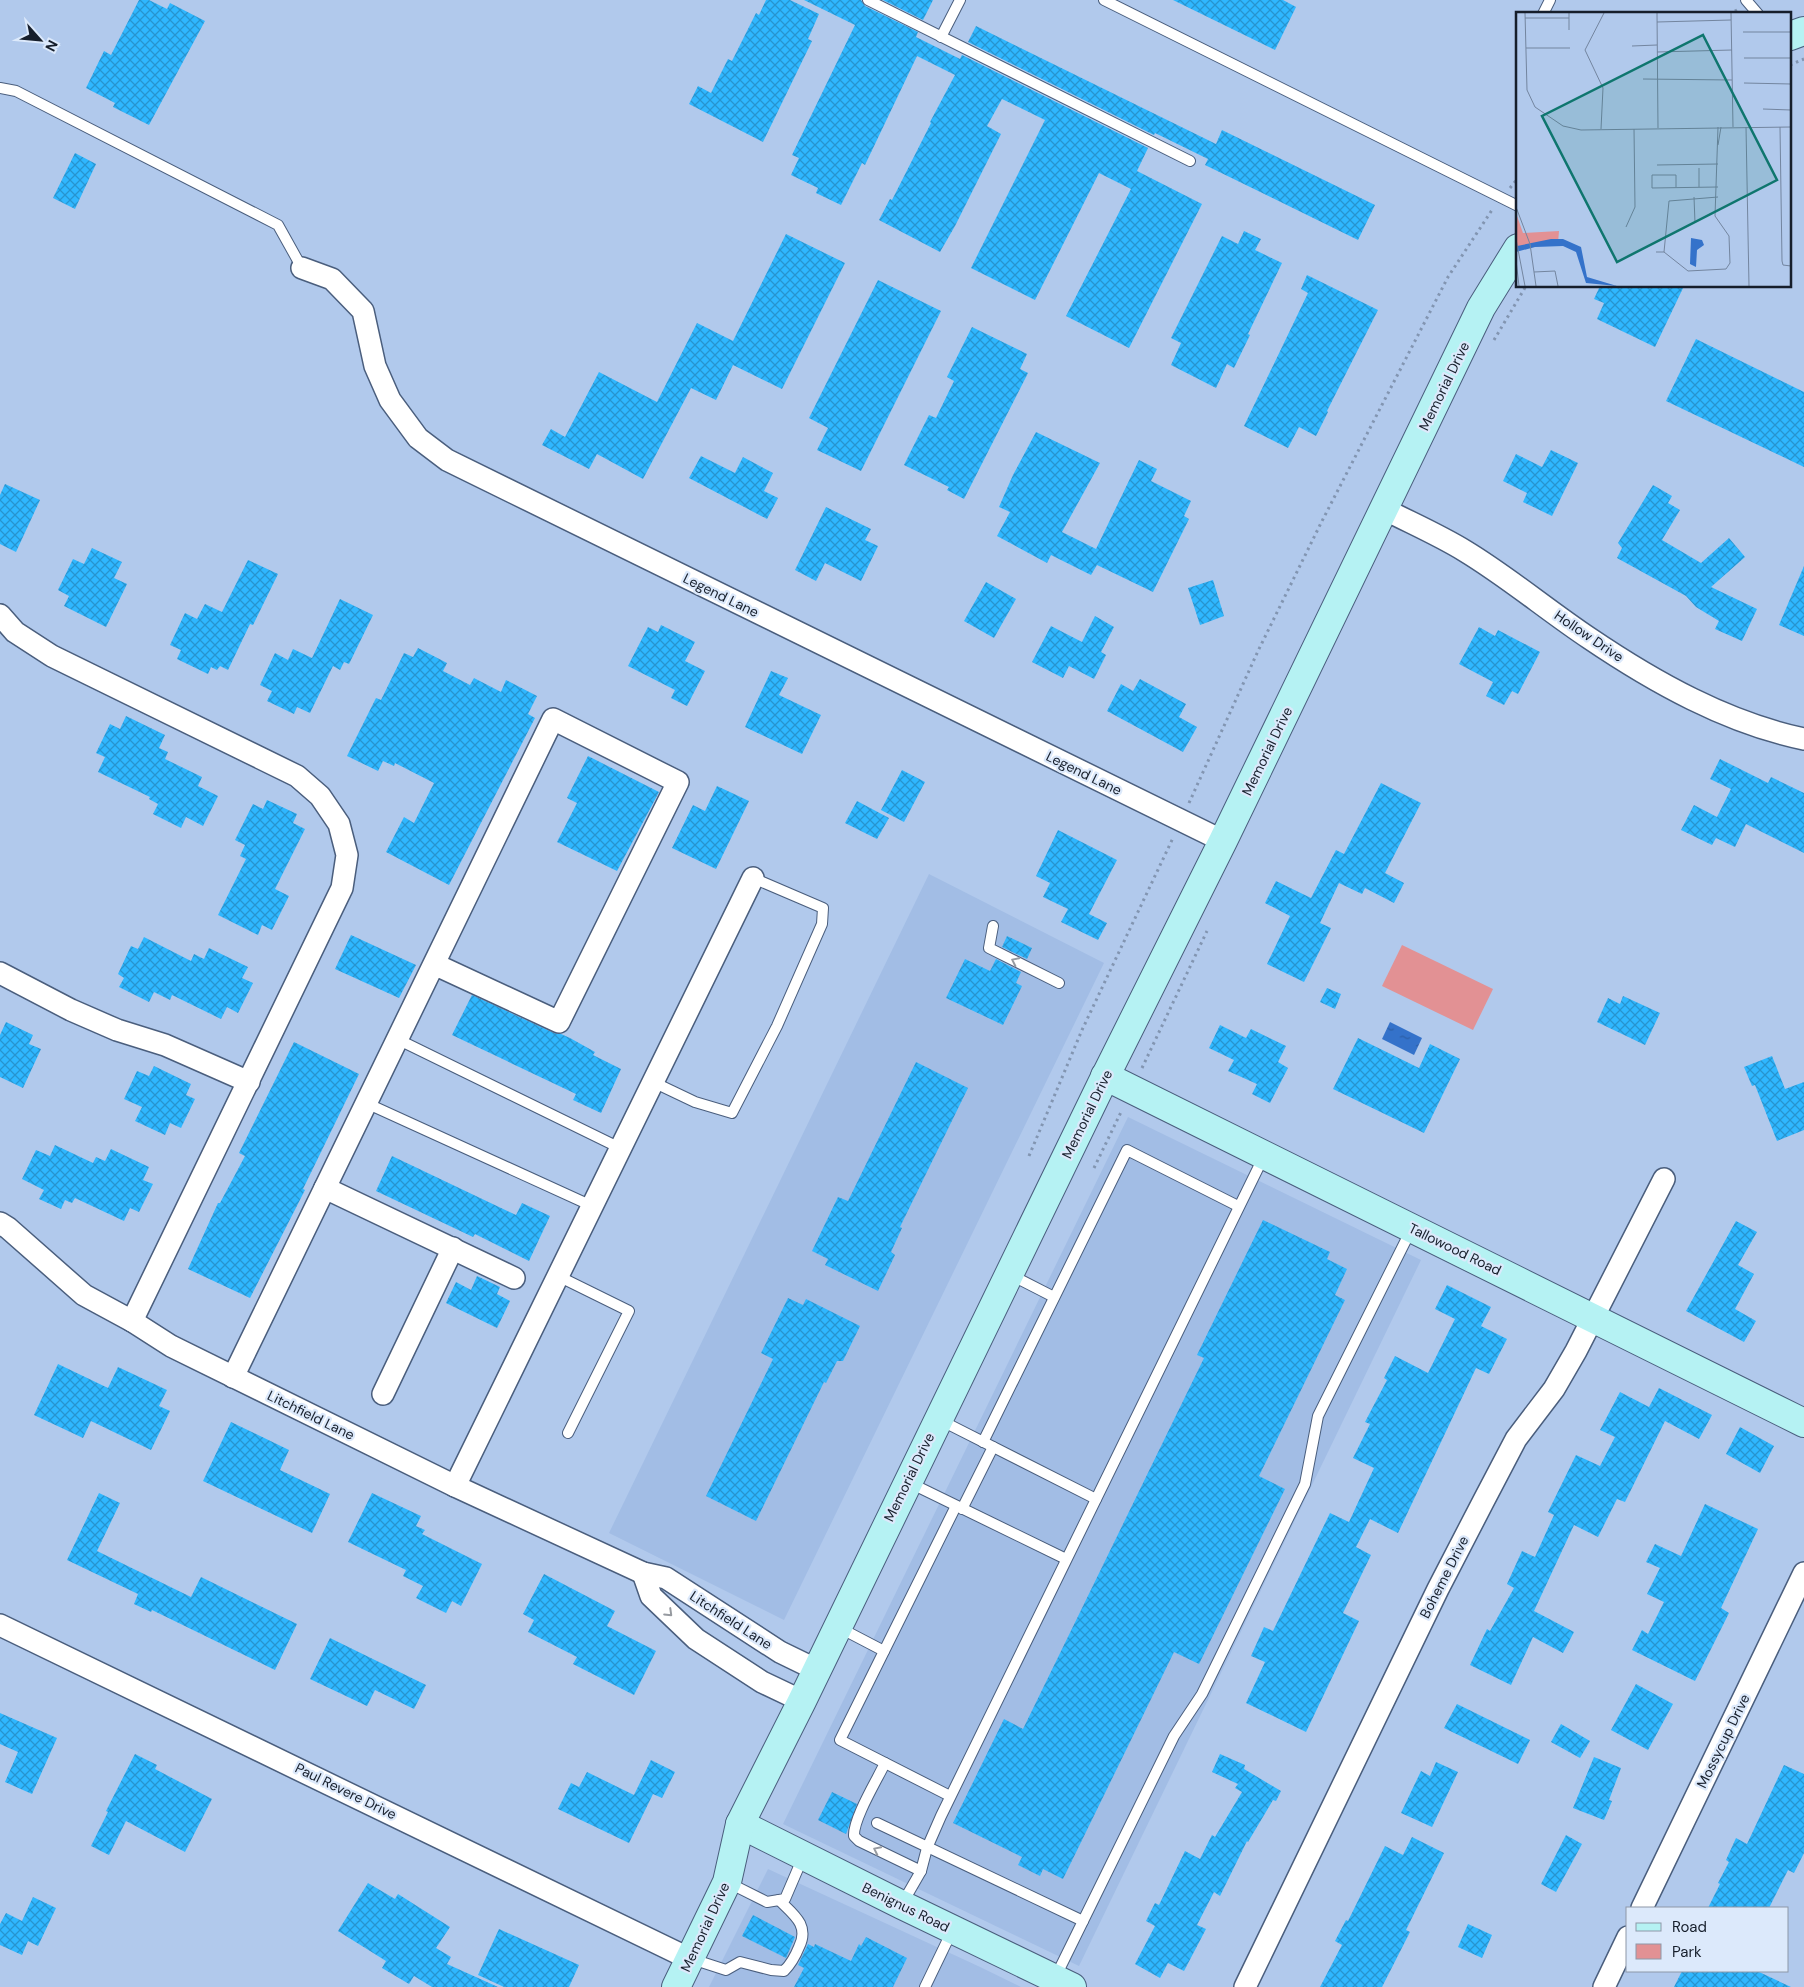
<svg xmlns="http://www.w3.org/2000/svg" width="1804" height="1987" font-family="'DM Sans',sans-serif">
<defs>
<pattern id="water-ripples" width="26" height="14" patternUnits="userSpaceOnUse" patternTransform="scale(1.25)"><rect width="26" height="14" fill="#3472ca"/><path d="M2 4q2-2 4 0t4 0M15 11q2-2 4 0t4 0" fill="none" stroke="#2b5da4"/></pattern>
<pattern id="building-cross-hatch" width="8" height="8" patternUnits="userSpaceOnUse" patternTransform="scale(1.25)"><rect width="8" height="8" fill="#2fb7ff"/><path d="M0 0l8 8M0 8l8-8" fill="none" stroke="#2794cf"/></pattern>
</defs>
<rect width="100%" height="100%" fill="#b1c9ec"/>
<g fill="#a2bde5">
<path d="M929,874l175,89 -320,657 -175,-87z"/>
<path d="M1128,1117l293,143 -342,706 -296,-142z"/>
<path d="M768,1869l210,97 43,21h-312z"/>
</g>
<path fill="#e29194" d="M1402,945l91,44 -20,41 -91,-44z"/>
<path fill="url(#water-ripples)" d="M1390,1022l32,16 -8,17 -32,-16z"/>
<g fill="url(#building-cross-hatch)">
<path d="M139,0h10l18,9 3,-6 35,18 -56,104 -36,-18 2,-4 -29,-15 18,-37 7,4z"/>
<path d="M766,0h24l29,14 -11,25 4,2 -49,101 -74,-38 9,-18 13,7 17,-34 4,2 24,-48 3,2z"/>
<path d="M804,0h57l4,6 53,26 -2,5 44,22 2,-4 186,93 -11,23 65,33 -73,144 -63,-32 65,-127 -32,-16 -64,127 -64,-32 74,-148 -43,-21 -15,27 14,8 -46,92 -15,26 -61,-32 11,-21 2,1 39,-77 -1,-1 25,-47 -38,-19 -52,109 -3,-2 -21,42 -25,-12 2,-5 -27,-13 8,-17 -7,-3 63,-130z"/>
<path d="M883,0h50l-10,20z"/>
<path d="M1173,0h110l13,7 -21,43z"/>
<path d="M976,26l240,118 6,-14 153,75 -17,35 -153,-75 3,-6 -53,-26 -1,2 -186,-93z"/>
<path d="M75,153l21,11 -21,45 -22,-11z"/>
<path d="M1244,231l17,8 -6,11 27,13 -34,71 2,1 -16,33 -7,-4 -11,24 -45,-23 10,-22 -10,-5 51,-102 16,8z"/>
<path d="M786,234l59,29 -63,126 -49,-24 -17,35 -25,-12 -48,91 -46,-25 -8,15 -47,-24 9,-16 14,8 34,-65 58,30 40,-79 36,18z"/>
<path d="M1307,275l71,35 -51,101 1,1 -12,24 -17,-9 -11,21 -44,-22 64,-133 -7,-4z"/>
<path d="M878,280l63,31 -80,160 -44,-21 11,-22 -19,-10z"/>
<path d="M1600,286h84l-29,61 -58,-28 7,-16 -10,-4z"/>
<path d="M972,327l55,27 -7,15 8,4 -64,126 -17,-9 2,-3 -45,-22 25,-50 7,3 18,-37 -7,-4z"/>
<path d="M1696,339l108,53v75l-138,-66z"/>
<path d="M1036,432l64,31 -38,69 34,17 43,-89 18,9 -6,12 40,20 -7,15 5,3 -36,73 -56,-27 -6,10 -40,-20 -4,8 -50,-27 13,-24 -11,-5 14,-32z"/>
<path d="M1551,450l27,13 -26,53 -29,-14 4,-9 -24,-12 13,-27 26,13z"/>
<path d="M701,456l34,17 8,-16 30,16 -9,18 14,7 -11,21 -78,-41z"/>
<path d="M5,484l35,16 -24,52 -16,-8v-49z"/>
<path d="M1653,485l19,11 -4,7 12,7 -18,30 39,23 28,-25 16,19 -34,30 46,22 -15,32 -27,-12 4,-8 -23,-14 -10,-11 -69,-38 5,-10 -4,-5z"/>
<path d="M826,507l45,22 -6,11 13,6 -17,35 -36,-18 -9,18 -21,-11z"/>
<path d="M92,548l30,14 -8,16 13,6 -21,43 -42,-21 5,-10 -11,-6 15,-31 11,5z"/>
<path d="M248,560l30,14 -25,51 -3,-1 -22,46 -8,-4 -3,4 -6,-3 -3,7 -31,-15 4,-9 -11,-5 15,-32 12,6 8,-15 17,8z"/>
<path d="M1804,566v70l-25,-11z"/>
<path d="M1213,580l11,36 -24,9 -12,-37z"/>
<path d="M986,582l30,17 -22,39 -30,-17z"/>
<path d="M340,599l33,16 -24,49 -5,-2 -4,8 -7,-4 -23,47 -13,-6 -3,7 -27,-13 5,-10 -12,-6 15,-32 13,7 5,-11 19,9z"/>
<path d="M1095,616l19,11 -13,25 5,3 -12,24 -25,-13 -6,12 -31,-16 19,-36 31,16z"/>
<path d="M661,625l34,17 -10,19 20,10 -18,35 -16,-8 4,-8 -47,-24 20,-39 10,5z"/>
<path d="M1479,627l16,9 3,-6 42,22 -22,42 -6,-3 -8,14 -18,-9 7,-14 -34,-18z"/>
<path d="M418,648l29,15 -4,8 27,14 4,-7 27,14 5,-12 31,16 -9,18 7,4 -86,167 -63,-33 18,-35 10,6 20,-40 -39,-20 -1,3 -11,-5 -5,10 -31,-15 29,-58 5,2 23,-47 9,4z"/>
<path d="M771,671l17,7 -9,17 42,20 -19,39 -57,-27z"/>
<path d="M1140,679l46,25 -7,13 18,10 -14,25 -76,-41 14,-27 12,7z"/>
<path d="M126,716l39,19 -6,13 9,4 -3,7 37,18 -4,9 20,10 -15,30 -17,-9 -5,11 -28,-14 5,-10 -9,-5 1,-2 -52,-25 7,-15 -9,-4 14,-29 10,5z"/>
<path d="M588,756l71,36 -42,79 -60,-29 20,-39 -10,-5z"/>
<path d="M1720,759l48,24 3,-6 33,16v60l-58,-29 -11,23 -19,-9 -4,7 -31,-15 13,-25 23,12 14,-28 -21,-10z"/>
<path d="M902,770l23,12 -21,40 -23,-12z"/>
<path d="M1381,783l40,20 -36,70 19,10 -10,20 -29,-15 -3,6 -23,-11 -19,40 11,5 -27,54 -37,-18 23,-48 -25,-13 11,-22 35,17 25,-48 8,4z"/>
<path d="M717,786l32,15 -33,68 -44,-21 21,-43 12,6z"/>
<path d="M267,800l30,14 -4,9 12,6 -30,60 14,7 -17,34 -10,-5 -4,10 -40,-20 28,-56 -6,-3 5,-11 -10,-5 18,-36 10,5z"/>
<path d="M857,801l32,17 -12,21 -32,-16z"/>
<path d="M1058,830l59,30 -28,54 18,9 -9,17 -37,-18 7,-13 -25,-12 7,-14 -14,-7z"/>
<path d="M351,935l65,30 -17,33 -64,-29z"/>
<path d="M1007,936l25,12 -5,11 -25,-12z"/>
<path d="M144,937l47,24 3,-7 10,5 5,-11 39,19 -6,11 11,5 -15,30 -11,-6 -6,12 -49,-24 -2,5 -16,-8 -5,10 -30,-15 5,-9 -6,-4 13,-28 7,3z"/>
<path d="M965,959l25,12 6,-12 25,13 -5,11 6,3 -19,39 -57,-27z"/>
<path d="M1327,988l14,6 -6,15 -15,-7z"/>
<path d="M472,995l82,38 7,1 9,4 25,14 -2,3 28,14 -20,44 -28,-13 3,-6 -124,-59z"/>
<path d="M1623,996l37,17 -15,32 -48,-23 11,-24 12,6z"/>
<path d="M6,1022l27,13 -4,9 12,5 -18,39 -23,-11v-42z"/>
<path d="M1220,1025l26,13 5,-9 35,17 -8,16 10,6 -18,35 -18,-9 5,-10 -29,-13 6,-11 -25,-12z"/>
<path d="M1358,1038l61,30 11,-24 30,15 -36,74 -91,-44z"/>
<path d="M294,1042l65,32 -56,115 2,1 -55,108 -62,-29 30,-66h2l25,-47 -6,-3z"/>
<path d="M1772,1056l13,33 19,-7v48l-27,11 -22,-56 -3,1 -8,-19z"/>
<path d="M916,1062l52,26 -68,139 2,1 -11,24 4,3 -17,36 -53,-26 3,-6 -16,-8 26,-54 10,4z"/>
<path d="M154,1066l37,18 -5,11 9,4 -14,29 -11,-5 -5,12 -30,-14 7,-14 -18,-8 13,-28 12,5z"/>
<path d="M55,1145l38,18 3,-6 9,4 6,-12 38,18 -6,13 10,4 -14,28 -9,-4 -6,13 -49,-23 -3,5 -7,-3 -4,9 -22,-10 5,-9 -22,-11 14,-29 14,6z"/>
<path d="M392,1156l124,59 6,-12 28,13 -21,45 -54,-27 -2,3 -97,-46z"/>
<path d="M1263,1220l67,32 -3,7 20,10 -12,26 10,5 -86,176 26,13 -86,175 -25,-12 -111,227 -20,-10 -3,7 -22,-11 4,-8 -69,-34 51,-104 19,10 181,-371 -7,-3z"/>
<path d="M1736,1221l21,11 -19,33 16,9 -19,35 21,12 -12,21 -58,-31z"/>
<path d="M477,1276l23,11 -3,7 13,7 -13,27 -51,-25 10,-21 15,8z"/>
<path d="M1447,1285l44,22 -10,19 26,13 -18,35 -13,-6 -78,165 -28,-14 -14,28 15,8 -28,58 16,8 -53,111 -60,-29 19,-41 -14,-6 13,-29 9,4 57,-118 19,9 25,-54 -21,-10 17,-34 -5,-2 22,-42 -3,-2 11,-22 33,17 27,-54 -20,-10z"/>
<path d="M788,1298l15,7 3,-6 54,27 -17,35h-6l-11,22 -2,-1 -68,139 -50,-25 67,-137 -12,-6z"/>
<path d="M58,1364l50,24 10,-21 49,23 -8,16 11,5 -19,39 -60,-29 -8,17 -49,-23z"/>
<path d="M1659,1388l53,27 -13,24 -34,-18 -40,81 -8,-3 -19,38 -24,-12 -40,86 40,21 -11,21 -30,-16 -22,48 -41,-20 17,-36 3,2 24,-43 -7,-4 15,-33 13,6 19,-42 -6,-3 28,-57 24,11 15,-29 -15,-7 20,-38 29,15z"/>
<path d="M231,1422l58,28 -9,20 50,24 -18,39 -109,-52z"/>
<path d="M1740,1427l34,19 -14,27 -34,-19z"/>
<path d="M99,1493l21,10 -23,48 94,46 10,-20 96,47 -22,46 -123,-60 -1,2 -17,-8 4,-10 -71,-34z"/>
<path d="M372,1493l49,23 -5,10 9,4 -3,4 60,30 -21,42 -9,-5 -6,12 -30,-15 7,-12 -20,-10 3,-6 -58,-28z"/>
<path d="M1705,1504l53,25 -37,79 8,5 -34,68 -63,-31 10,-20 6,4 16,-32 -17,-8 13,-26 -14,-6 9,-18 26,12z"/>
<path d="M544,1574l71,37 -8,15 49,25 -22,44 -61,-31 4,-7 -49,-25 6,-12 -11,-6z"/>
<path d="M330,1638l96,47 -12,24 -39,-19 -8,16 -57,-27z"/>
<path d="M1636,1684l37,20 -25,46 -37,-20z"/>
<path d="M1457,1704l73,36 -12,24 -74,-36z"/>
<path d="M0,1713l57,25 -25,56 -27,-12 13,-30 -18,-8z"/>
<path d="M1561,1724l29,17 -10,17 -29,-16z"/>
<path d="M135,1754l22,11 -2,4 57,30 -27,53 -59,-31 -17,34 -18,-9 17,-34 -2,-1z"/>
<path d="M1220,1754l25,11 -1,4 37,22 -5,10 -3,-1 -25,42 -1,-1 -27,55 -6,-4 -17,33 9,4 -22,42 -16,-8 -8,15 -25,-14 20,-38 -9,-5 9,-18 4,2 26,-54 15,8 12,-24 3,2 27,-45 -7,-4 3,-4 -26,-12z"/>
<path d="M1594,1757l27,11 -12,32 3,1 -8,19 -31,-12z"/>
<path d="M651,1760l24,12 -13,26 -9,-4 -24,49 -71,-34 13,-26 8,4 8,-15 47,23z"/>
<path d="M1436,1762l22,10 -26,55 -31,-14 20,-42 9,5z"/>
<path d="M1784,1765l20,9v79l-10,20 -6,-3 -19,38h-61l12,-24 -2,-1 11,-21 -3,-2 10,-22 11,6z"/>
<path d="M832,1792l25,12 -11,30 -28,-14z"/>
<path d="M1566,1835l16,9 -26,48 -15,-8z"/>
<path d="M1412,1837l32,16 -38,77 4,2 -28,55h-62l22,-42 -7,-4 11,-21 2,1 37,-75 18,9z"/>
<path d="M368,1883l27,16 3,-5 52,33 -14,21 15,9 -4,7 51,23h-66l-18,-11 -5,8 -27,-16 4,-7 -48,-30z"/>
<path d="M33,1897l23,11 -18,38 -10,-5 -6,14 -22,-10v-21l6,-11 16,8z"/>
<path d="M753,1915l42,22 -9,21 -44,-22z"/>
<path d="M1468,1924l24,11 -10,23 -24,-11z"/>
<path d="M499,1929l80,36 -10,22h-65l-26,-12z"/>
<path d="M866,1937l41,21 -14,29h-99l10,-19 -6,-3 10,-21 6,3 1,-3 36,17 8,-17 2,2z"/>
<path d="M1682,1971h75l34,16h-117z"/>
</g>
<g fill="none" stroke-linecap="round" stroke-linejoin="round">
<defs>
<g id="lane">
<path d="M868,0l322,161"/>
<path d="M1104,0l414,206"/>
<path d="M1746,0l12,14"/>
<path d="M1543,14l7,-14"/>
<path d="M941,37l19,-37"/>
<path d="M0,88l16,3 262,134 24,43"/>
<path d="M993,926l-4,22 70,35"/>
<path d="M397,1039l223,109"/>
<path d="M653,1082l42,20 37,11 45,-87 45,-102 1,-16 -70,-30"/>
<path d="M366,1103l226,103"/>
<path d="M1011,1275l43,22"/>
<path d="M558,1276l71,35 -61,122"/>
<path d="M940,1420l156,79"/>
<path d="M983,1442l144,-292 111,56"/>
<path d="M910,1483l156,76"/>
<path d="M962,1509l31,-62"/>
<path d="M838,1627l46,24"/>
<path d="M885,1763c-8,17 -32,56 -31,73l5,5 62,30"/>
<path d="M950,1796l-110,-56 116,-234"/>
<path d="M877,1823l206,98"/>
<path d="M727,1882l40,20 18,-3 18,-42"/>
<path d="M902,1904l19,-33 6,-23 14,-32 323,-660"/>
<path d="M692,1959l34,11 14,-8 31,8 13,1c7,-7 11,-14 15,-24 11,-22 -6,-33 -20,-47"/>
<path d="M1055,1978l119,-242 28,-42 103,-210 13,-68 94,-188"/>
<path d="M925,1987l27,-56"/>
</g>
<g id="street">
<path d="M302,268l30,11 31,32 12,55 15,34 28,38 29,22 776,381"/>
<path d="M1384,509c27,14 55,26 81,42 43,26 82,59 124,87 65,44 138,85 215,101"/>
<path d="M0,615l15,17 37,24 245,120 23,20 19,28 8,31 -5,33 -210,433"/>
<path d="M0,973l71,37 46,20 48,15 84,37"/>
<path d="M325,1188l189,90"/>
<path d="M0,1223l8,5 76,67 48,26 39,25 284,140 188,87 23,5 114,74 37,18"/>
<path d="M233,1377l320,-658 125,63 -119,240 -125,-58"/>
<path d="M383,1394l70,-146"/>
<path d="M455,1486l298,-608"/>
<path d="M643,1573l8,23 45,43 66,43 40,19"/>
<path d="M0,1625l690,334"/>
<path d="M1642,1908l162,-335"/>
<path d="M1245,1987l193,-398 45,-87 33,-63 38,-50 22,-38 88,-172"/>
<path d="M1604,1987l24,-50"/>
</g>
<g id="secondary">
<path d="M1790,36l14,-5"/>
<path d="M1105,1076l699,347"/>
<path d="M740,1824l162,81 170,82"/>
<path d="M676,1987l51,-105 13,-58 62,-123 301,-620 120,-240 258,-533 37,-60"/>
</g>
</defs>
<use href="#lane" stroke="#4a5e7d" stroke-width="12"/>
<use href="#street" stroke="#4a5e7d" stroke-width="24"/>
<use href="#secondary" stroke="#4a5e7d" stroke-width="30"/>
<g stroke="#8295b1" stroke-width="3" stroke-dasharray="2.5 4" stroke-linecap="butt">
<path d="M1729,14l8,-4"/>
<path d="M1790,65l14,-6"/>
<path d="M1510,188l8,-10"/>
<path d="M1494,340l32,-54"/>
<path d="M1189,803l69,-152 63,-128 127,-246 44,-67"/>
<path d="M1142,1068l65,-137"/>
<path d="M1029,1156l53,-126 91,-192"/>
<path d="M1094,1168l28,-58"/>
</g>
<use href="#lane" stroke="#fff" stroke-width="10"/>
<use href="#street" stroke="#fff" stroke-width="21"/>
<use href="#secondary" stroke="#b5f2f3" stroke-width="28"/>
</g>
<defs><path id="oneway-chevron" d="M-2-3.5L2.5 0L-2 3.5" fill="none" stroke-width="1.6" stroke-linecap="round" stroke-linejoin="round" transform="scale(1.25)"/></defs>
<g stroke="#969aa0">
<use href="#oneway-chevron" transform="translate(1015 961) rotate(-154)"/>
<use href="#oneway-chevron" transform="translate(669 1613) rotate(44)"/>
<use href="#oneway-chevron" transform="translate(877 1850) rotate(-154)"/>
</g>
<g text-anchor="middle" stroke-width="4.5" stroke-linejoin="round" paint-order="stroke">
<g font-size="14" fill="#161e2b" stroke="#dce9fb">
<text transform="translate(1444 386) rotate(-64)" y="5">Memorial Drive</text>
<text transform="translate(721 595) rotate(26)" y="5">Legend Lane</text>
<text transform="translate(1589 636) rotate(34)" y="5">Hollow Drive</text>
<text transform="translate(1267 751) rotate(-64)" y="5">Memorial Drive</text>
<text transform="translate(1084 773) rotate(26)" y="5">Legend Lane</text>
<text transform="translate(1087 1114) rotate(-64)" y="5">Memorial Drive</text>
<text transform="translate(1455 1249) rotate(26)" y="5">Tallowood Road</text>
<text transform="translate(311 1415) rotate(26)" y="5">Litchfield Lane</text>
<text transform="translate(909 1477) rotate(-64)" y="5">Memorial Drive</text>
<text transform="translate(1444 1577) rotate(-63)" y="5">Boheme Drive</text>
<text transform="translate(731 1620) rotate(33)" y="5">Litchfield Lane</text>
<text transform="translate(1723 1741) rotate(-64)" y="5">Mossycup Drive</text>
<text transform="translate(346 1791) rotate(26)" y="5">Paul Revere Drive</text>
<text transform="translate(906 1907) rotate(26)" y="5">Benignus Road</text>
<text transform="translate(705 1927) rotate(-65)" y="5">Memorial Drive</text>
</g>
</g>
<g transform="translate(1516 12)">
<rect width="275" height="275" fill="#b1c9ec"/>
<path d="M0,201l7,20 36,-2 -1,12 -42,7z" fill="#e29194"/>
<path d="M175,226l11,2 2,5 -7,5 -1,17 -6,-3zM35,227h12l18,8 6,30 30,9 -31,-3 -10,-31 -13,-6 -28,1 -19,5 1,-6z" fill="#3472ca"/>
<path fill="none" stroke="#73859f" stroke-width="1" d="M9,1l2,77 8,17 28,19 18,4 210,-3M53,1v17M141,1l1,115M215,1l2,114M9,6h44M141,10l74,-2M227,20h48M116,34l25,-1M10,36h44M141,40l75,-2M228,46h47M127,67l89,1M228,71l47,1M247,97l28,1M202,115l-3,89 14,20 1,27 -4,6M230,115l3,159M264,115l2,134 1,4 8,1M85,117l2,-41 -18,-38 19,-37M202,133l3,-18M141,153l61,-1M183,156v19M160,175v-12h-24v13l66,-1M178,185l1,26M0,195l14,37 6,42M110,215l9,-20 -1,-78M0,227l9,47M140,240h8l24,19 38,-2M148,240l5,-51 49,-4M0,248l3,26M18,260l21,-1 3,15"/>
<path fill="#0f766e" fill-opacity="0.15" stroke="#0f766e" stroke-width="2.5" d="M187,23l74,145 -160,82 -75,-146z"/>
<rect width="275" height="275" fill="none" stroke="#161e2b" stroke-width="2.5"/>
</g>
<rect x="1626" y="1907" width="162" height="65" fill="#dce9fb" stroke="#8d98a8"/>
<rect x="1636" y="1923" width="25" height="8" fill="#b5f2f3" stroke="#8d98a8"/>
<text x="1672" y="1932" font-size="15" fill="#161e2b">Road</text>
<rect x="1636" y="1944" width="25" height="15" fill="#e29194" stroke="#8d98a8"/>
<text x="1672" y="1957" font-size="15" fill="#161e2b">Park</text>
<g transform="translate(40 40) rotate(117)" stroke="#dce9fb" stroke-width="4" paint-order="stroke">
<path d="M0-4L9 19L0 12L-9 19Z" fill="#161e2b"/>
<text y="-8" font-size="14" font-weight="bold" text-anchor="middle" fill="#161e2b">N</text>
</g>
</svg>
